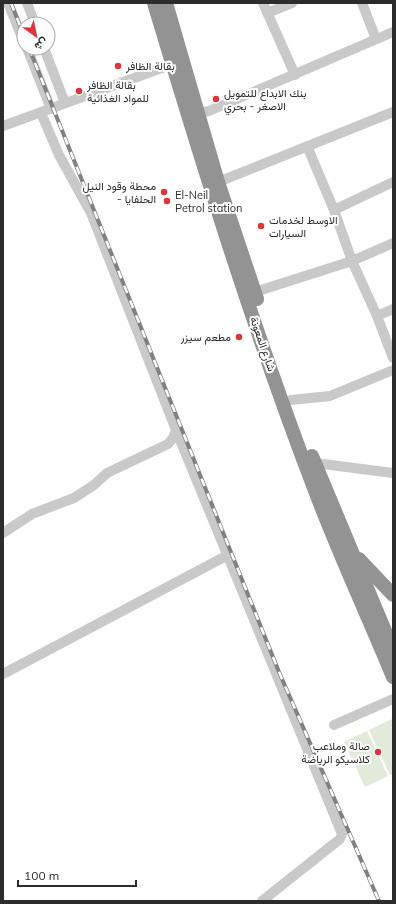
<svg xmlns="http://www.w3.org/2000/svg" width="396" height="904" font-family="Mulish,Vazirmatn,sans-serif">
<rect width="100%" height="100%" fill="#fff"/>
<g fill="#e2eada">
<path d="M392,719l1,55 -3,1 -21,-45z"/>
<path d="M367,731l21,45 -23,11 -21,-45z"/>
</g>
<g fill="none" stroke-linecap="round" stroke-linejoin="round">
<g stroke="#c9c9c9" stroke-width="10">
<path d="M8,3l16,39"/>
<path d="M27,3l8,21"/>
<path d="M263,3l32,72"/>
<path d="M362,3l14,36"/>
<path d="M267,13l25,-10"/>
<path d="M27,48l24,61"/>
<path d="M44,48l21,55"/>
<path d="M198,113l11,-2 184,-79"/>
<path d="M3,126l175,-64"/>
<path d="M307,146l27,64 18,51 25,55 16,42"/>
<path d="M218,182l175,-70"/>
<path d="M334,210l59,-28"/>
<path d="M255,292l97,-31 41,-18"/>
<path d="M377,316l16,-7"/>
<path d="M291,400l39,-4 63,-26"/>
<path d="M176,430l166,404 -2,5 -78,62"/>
<path d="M315,463l78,10"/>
<path d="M3,533l29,-19 42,-16 20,-13 13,-12 61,-29 5,-6 3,-8 -85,-217 -32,-58 -18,-42"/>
<path d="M3,674l225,-119"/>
<path d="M334,725l59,-26"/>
</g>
<g stroke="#939393" stroke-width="14">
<path d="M154,3c49,163 99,326 160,485 24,64 53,126 79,189"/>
<path d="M166,3l52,179 39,117"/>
<path d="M312,456l81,194"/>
<path d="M359,559l34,36"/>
</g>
<defs>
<g id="rail">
<path d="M11,3l13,33"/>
<path d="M29,48l250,624 100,229"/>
</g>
</defs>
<use href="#rail" stroke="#818181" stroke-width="4"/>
<use href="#rail" stroke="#fff" stroke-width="2.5" stroke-dasharray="8" stroke-linecap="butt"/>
</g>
<g fill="#dd353b" stroke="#fff" stroke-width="1.5">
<circle cx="118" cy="66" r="4"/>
<circle cx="79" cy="91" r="4"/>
<circle cx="216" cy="99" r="4"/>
<circle cx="164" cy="192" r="4"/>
<circle cx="167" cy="201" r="4"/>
<circle cx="261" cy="226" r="4"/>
<circle cx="239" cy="337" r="4"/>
<circle cx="378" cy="752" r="4"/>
</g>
<g text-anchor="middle" stroke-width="4" stroke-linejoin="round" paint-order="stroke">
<g font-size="11" fill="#2c2c2c" stroke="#fff" text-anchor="start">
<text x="126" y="70">بقالة الظافر</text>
<text x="87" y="89">بقالة الظافر<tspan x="87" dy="13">للمواد الغذائية</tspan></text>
<text x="224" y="97">بنك الابداع للتمويل<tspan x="224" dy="13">الاصغر - بحري</tspan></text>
<text x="156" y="190" text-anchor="end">محطة وقود النيل<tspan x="156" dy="13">- الحلفايا</tspan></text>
<text x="175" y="199">El-Neil<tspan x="175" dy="13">Petrol station</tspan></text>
<text x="269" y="224">الاوسط لخدمات<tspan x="269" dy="13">السيارات</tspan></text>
<text x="231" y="341" text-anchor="end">مطعم سيزر</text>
<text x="370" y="750" text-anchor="end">صالة وملاعب<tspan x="370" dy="13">كلاسيكو الرياضة</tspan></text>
</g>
<g font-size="11" fill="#2c2c2c" stroke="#fff">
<text transform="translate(263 344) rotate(71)" y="4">شارع المعونة</text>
</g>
</g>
<rect width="396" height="904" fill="none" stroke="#2c2c2c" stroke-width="8"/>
<g transform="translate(36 36) rotate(147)"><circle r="19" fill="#ffffff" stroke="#ababab"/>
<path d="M0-3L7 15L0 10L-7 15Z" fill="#dd353b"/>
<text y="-6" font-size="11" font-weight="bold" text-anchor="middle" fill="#2c2c2c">ش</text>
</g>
<path d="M18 880v6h118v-6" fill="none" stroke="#2c2c2c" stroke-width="2"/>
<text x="24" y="880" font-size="12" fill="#2c2c2c" stroke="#ffffff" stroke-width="3" paint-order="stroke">100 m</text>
</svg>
